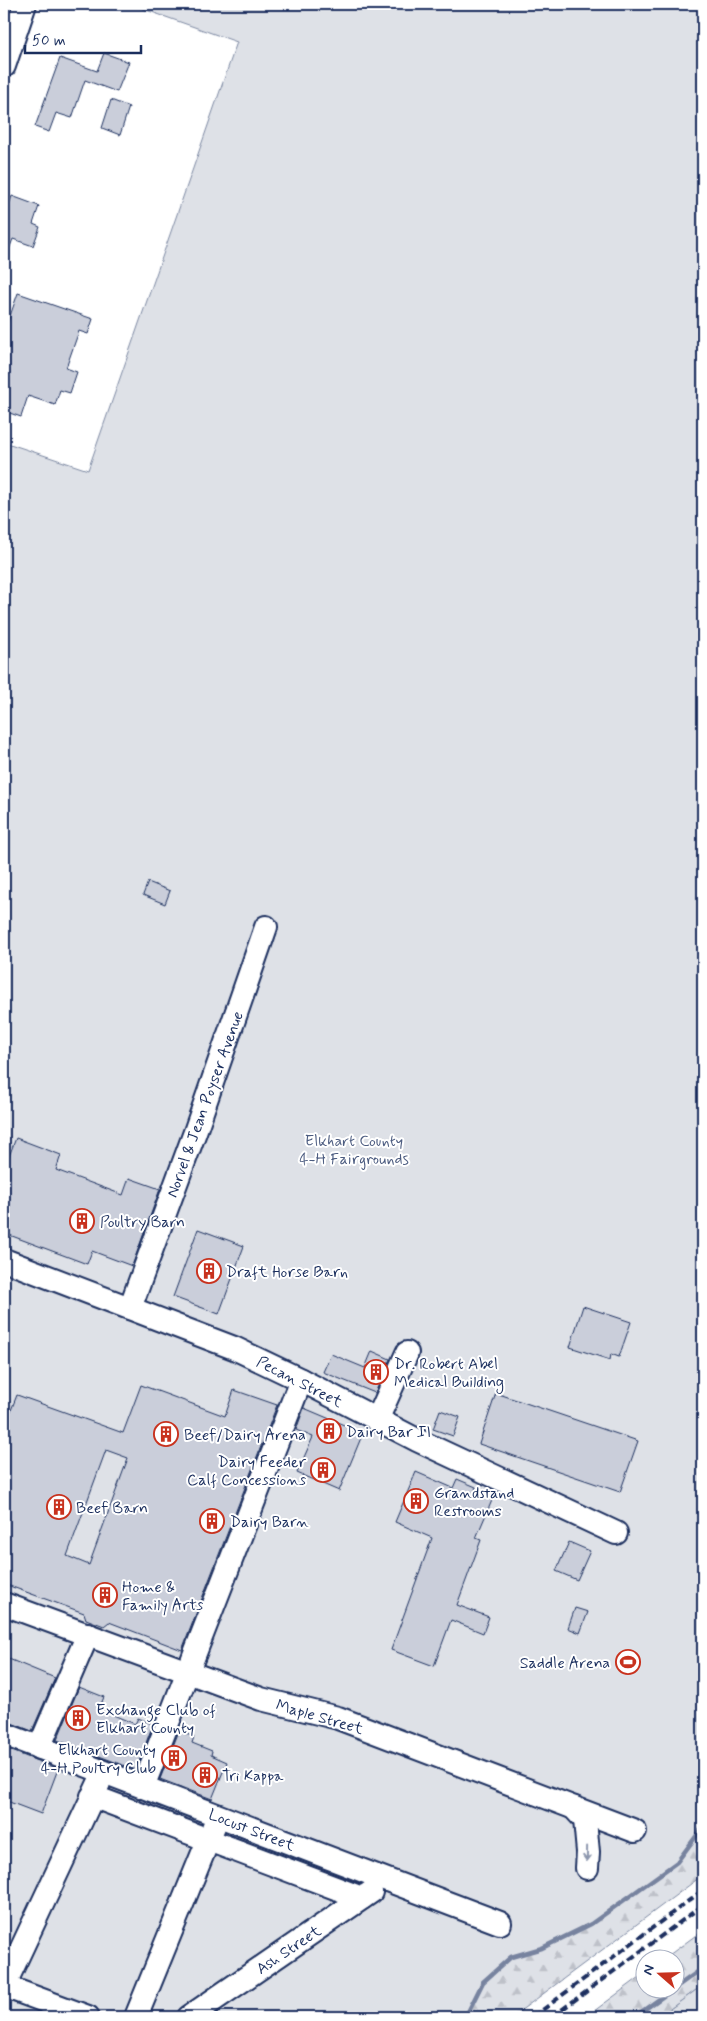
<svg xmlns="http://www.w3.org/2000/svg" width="707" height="2021" font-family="Mynerve,sans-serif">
<defs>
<pattern id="forest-firs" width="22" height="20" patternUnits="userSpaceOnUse" patternTransform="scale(1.25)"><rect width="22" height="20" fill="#dee1e7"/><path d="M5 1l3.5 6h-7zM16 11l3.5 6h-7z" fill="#bec1c9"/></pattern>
</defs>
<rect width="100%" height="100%" fill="#fff"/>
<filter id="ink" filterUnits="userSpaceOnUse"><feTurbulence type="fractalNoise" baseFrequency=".02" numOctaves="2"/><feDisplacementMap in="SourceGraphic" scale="10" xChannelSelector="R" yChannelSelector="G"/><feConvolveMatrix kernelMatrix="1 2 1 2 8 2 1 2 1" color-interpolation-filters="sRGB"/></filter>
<g filter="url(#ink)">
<g fill="url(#forest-firs)" stroke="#7c88a2">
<path d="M703,1827v48l-191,142h-49l5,-5 15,-30 28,-25 31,-9z"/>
<path d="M703,1930v55l-44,32h-73l58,-43v14h30v-30h-9z"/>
</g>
<g fill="#dee1e7" stroke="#7c88a2">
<path d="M129,4h574v1823l-26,35 -86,62 -49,24 -31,9 -28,25 -15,30 -5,5h-459v-1575l84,28 149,-428z"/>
<path d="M703,1985v32h-44z"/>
</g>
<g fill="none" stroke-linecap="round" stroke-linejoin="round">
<g stroke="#77839f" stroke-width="4.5">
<path d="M463,2017l5,-5 15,-30 28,-25 31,-9 49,-24 86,-62 26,-35"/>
<path d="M634,2017l69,-49"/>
</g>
</g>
<g fill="#caceda" stroke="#1b2f5e" fill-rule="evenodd">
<path d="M104,53l25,9 -12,30 -32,-12 -13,38 -16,-5 -7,19 -14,-5 25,-69 37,13z"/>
<path d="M111,100l18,7 -9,28 -18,-7z"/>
<path d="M12,196l27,10 -6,18 7,3 -7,19 -20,-7 -8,21h-1v-40z"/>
<path d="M18,293l75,26 -5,15 -9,-3 -13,37 11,4 -7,21 -10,-3 -5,15 -27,-9 -7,21 -17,-6v-78z"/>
<path d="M148,882l22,9 -5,13 -22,-9z"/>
<path d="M16,1138l45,17 -5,15 67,25 6,-17 31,11 -28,77 -40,-15 -5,13 -83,-31v-64z"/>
<path d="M198,1229l46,17 -25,68 -46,-17z"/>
<path d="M583,1306l48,16 -12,35 -8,-3 -1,6 -40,-13z"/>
<path d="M372,1351l18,8 -15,34 -52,-21 8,-18 34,14z"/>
<path d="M141,1385l84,31 9,-26 43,15 -95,245 -73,-28 -5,4 -18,-7 -2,-6 -80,-29v-168l4,2 9,-23 106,38zM106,1450l22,8 -39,107 -22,-9z"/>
<path d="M496,1393l142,48 -18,51 -141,-48z"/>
<path d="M304,1408l59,25 -24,58 -42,-18 16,-36 -17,-7z"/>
<path d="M440,1410l20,7 -7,19 -20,-7z"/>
<path d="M416,1472l37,16 4,-9 19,8 -1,3 18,8 -17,40 5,2 -24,65 32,12 -6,16 -32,-13 -17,46 -43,-16 41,-112 -37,-16z"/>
<path d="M569,1542l21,9 -13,29 -21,-9z"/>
<path d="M575,1608l13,4 -8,21 -12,-5z"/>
<path d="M4,1657l51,21 -23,53 -28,-11z"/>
<path d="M79,1687l25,10 -5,12 36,15 3,-6 15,6 -17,46 -79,-30z"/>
<path d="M179,1731l15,6 -2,6 20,8 -1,4 16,7 -15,37 -52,-20z"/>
<path d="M4,1748l54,21 -17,45 -37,-14z"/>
</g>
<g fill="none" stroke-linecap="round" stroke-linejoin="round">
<defs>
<g id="minor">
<path d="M4,66l21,-62"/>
<path d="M4,1260l230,88 67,32 116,60 199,93"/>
<path d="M130,1308l65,-176 71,-205"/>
<path d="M377,1420l30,-67"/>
<path d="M4,1604l257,95 77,19 297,113"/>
<path d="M4,1734l496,189"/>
<path d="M39,1748l49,-114"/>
<path d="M143,1787l158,-407"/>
<path d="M92,1796l270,102"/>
<path d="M574,1808l11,12 3,32 -1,16"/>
<path d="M4,1986l95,-203"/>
<path d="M4,1986l84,31"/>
<path d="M136,2017l78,-191"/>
<path d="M189,2017l182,-125"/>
</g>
</defs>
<use href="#minor" stroke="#1b2f5e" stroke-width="26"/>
<use href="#minor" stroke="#fff" stroke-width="22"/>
<g stroke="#1b2f5e" stroke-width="4" stroke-dasharray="8 4" stroke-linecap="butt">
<path d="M533,2017l170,-127"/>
<path d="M552,2017l151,-112"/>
</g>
</g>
<defs><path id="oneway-shaft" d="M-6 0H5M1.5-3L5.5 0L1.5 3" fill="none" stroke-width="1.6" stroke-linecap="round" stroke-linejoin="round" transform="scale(1.25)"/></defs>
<use stroke="#8d97ae" href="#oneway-shaft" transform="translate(587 1854) rotate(91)"/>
</g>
<defs>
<symbol id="building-ring" viewBox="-11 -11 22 22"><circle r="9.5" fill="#fff" stroke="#c8321e" stroke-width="1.5"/><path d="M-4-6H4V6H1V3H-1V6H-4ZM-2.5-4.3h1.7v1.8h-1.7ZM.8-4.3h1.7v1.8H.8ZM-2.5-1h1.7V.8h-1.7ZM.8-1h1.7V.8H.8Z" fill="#c8321e"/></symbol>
<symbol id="stadium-ring" viewBox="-11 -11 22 22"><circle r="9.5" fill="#fff" stroke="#c8321e" stroke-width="1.5"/><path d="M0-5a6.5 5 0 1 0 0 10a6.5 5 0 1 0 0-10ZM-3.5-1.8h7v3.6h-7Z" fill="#c8321e"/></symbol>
</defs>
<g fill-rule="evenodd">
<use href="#building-ring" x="68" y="1207" width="28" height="28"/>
<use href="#building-ring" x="195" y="1257" width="28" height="28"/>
<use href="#building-ring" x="362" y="1358" width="28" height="28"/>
<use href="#building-ring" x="315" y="1417" width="28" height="28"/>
<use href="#building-ring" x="152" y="1420" width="28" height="28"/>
<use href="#building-ring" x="309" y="1456" width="28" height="28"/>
<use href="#building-ring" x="402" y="1487" width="28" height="28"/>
<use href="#building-ring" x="45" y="1493" width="28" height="28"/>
<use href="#building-ring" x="198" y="1507" width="28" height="28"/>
<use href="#building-ring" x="91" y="1581" width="28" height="28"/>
<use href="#stadium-ring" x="614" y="1648" width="28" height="28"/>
<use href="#building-ring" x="64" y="1704" width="28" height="28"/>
<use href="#building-ring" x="160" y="1744" width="28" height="28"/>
<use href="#building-ring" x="191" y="1761" width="28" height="28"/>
</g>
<g text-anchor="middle" stroke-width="4" stroke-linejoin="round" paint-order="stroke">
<g font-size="16" fill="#1b2f5e" stroke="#fff">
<text transform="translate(204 1104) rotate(-70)" y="6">Norvel &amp; Jean Poyser Avenue</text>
<text transform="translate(300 1381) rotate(27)" y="6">Pecan Street</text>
<text transform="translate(320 1716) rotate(16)" y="6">Maple Street</text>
<text transform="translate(252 1829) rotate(21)" y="6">Locust Street</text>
<text transform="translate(288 1949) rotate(-34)" y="6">Ash Street</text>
</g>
<g font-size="16" fill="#4c5c80" stroke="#fff">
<text x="354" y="1146">Elkhart County<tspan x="354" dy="18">4-H Fairgrounds</tspan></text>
</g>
<g font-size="16" fill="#1b2f5e" stroke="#fff" text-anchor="start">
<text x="100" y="1227">Poultry Barn</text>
<text x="226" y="1277">Draft Horse Barn</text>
<text x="394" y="1369">Dr. Robert Abel<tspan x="394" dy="18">Medical Building</tspan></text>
<text x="346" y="1437">Dairy Bar II</text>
<text x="184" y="1440">Beef/Dairy Arena</text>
<text x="306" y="1467" text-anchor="end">Dairy Feeder<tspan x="306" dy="18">Calf Concessions</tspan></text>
<text x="434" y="1498">Grandstand<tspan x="434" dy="18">Restrooms</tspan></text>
<text x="76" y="1513">Beef Barn</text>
<text x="230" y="1527">Dairy Barn</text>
<text x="122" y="1592">Home &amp;<tspan x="122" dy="18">Family Arts</tspan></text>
<text x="610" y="1668" text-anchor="end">Saddle Arena</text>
<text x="96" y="1715">Exchange Club of<tspan x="96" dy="18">Elkhart County</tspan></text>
<text x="156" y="1755" text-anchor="end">Elkhart County<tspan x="156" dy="18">4-H Poultry Club</tspan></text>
<text x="222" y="1781">Tri Kappa</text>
</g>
</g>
<rect width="707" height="2021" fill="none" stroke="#fff" stroke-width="20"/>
<rect x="10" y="10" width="687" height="2001" fill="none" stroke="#1b2f5e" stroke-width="2" filter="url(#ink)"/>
<g transform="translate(660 1974) rotate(290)"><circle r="24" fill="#ffffff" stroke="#a4acbf"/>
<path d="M0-4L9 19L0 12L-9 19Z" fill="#c8321e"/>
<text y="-8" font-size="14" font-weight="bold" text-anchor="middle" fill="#1b2f5e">N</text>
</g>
<path d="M25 45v8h116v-8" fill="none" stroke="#1b2f5e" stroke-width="2.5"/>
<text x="32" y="45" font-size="15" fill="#1b2f5e" stroke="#ffffff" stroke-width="4" paint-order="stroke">50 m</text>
</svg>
